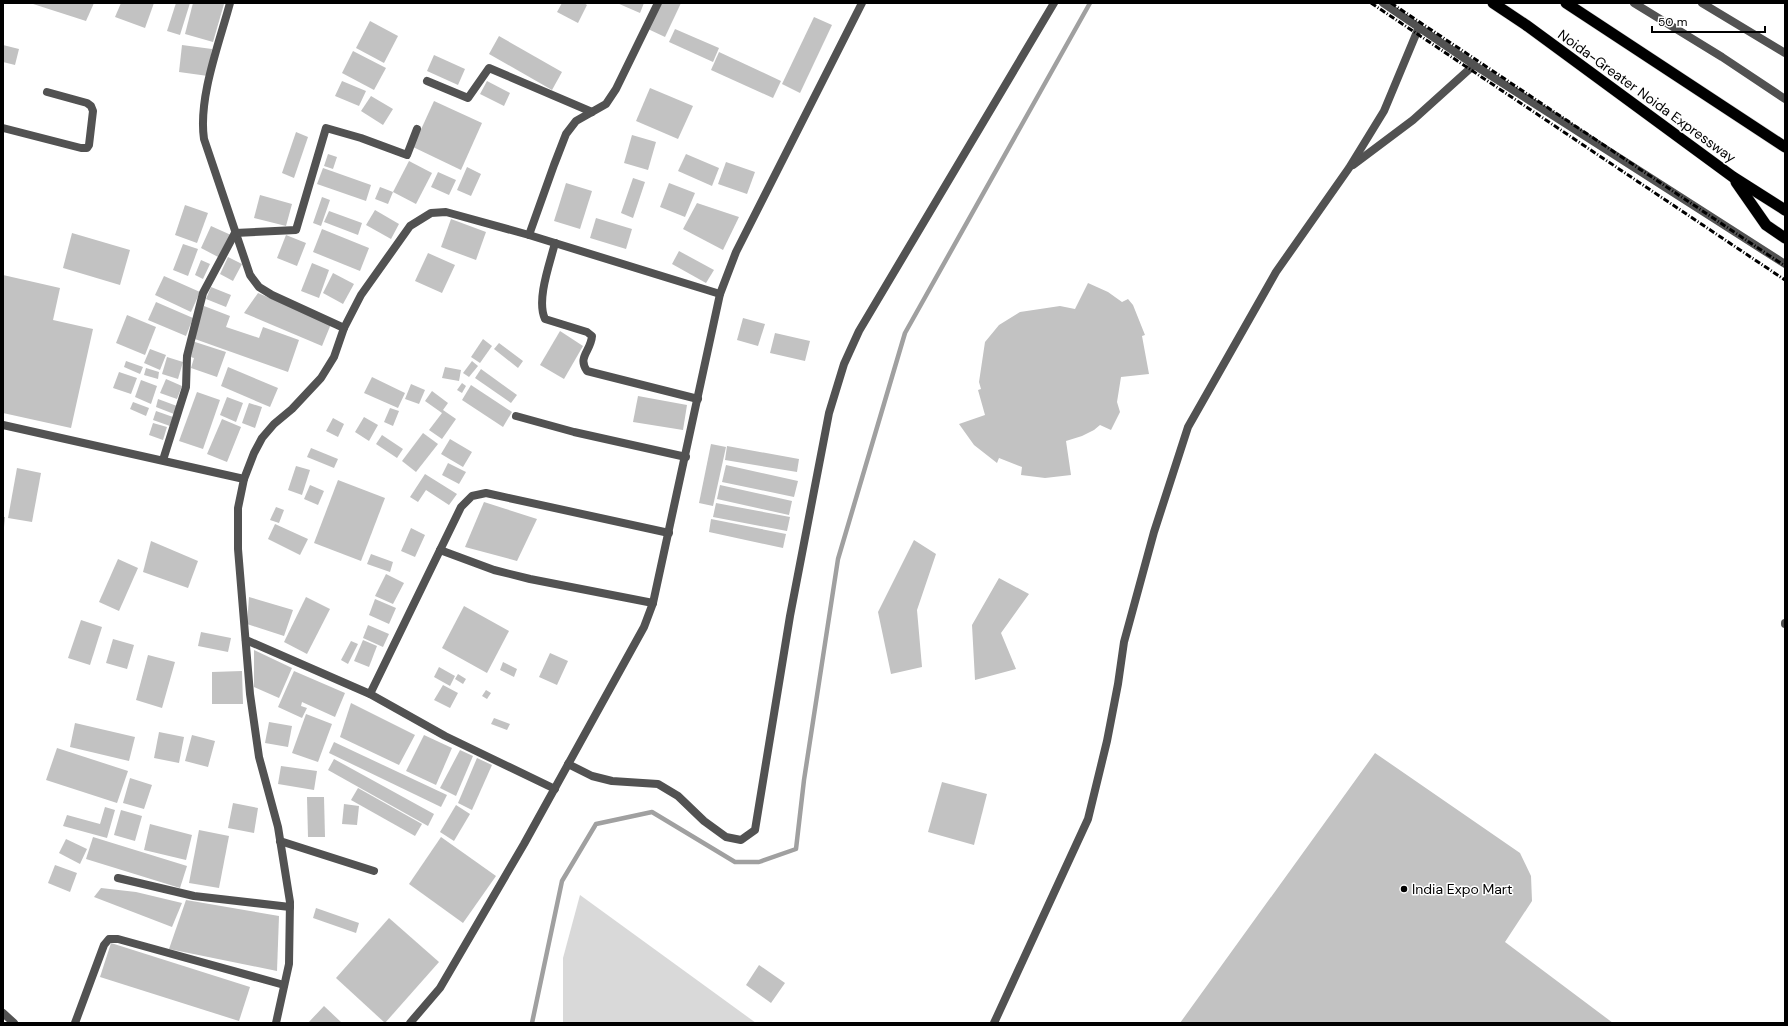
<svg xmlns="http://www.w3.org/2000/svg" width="1788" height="1026" font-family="'DM Sans',sans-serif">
<rect width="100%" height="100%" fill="#fff"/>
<path fill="#d9d9d9" d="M580,895l176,128h-193v-65z"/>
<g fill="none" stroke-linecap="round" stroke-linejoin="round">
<path stroke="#a0a0a0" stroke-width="4.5" d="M532,1023l30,-142 34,-57 56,-12 83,50h24l37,-13 8,-69 34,-221 67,-226 185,-330"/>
</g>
<g fill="#c2c2c2">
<path d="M30,3h64l-8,18z"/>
<path d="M121,3h33l-9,25 -30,-11z"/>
<path d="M176,3h14l-10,32 -13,-4z"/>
<path d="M193,3l31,1 -11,38 -28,-8z"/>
<path d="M562,3h22l3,2 -9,18 -21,-11z"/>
<path d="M617,3h27l-4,10z"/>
<path d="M660,3h21l-16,34 -17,-8z"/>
<path d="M814,17l18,8 -32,68 -18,-9z"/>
<path d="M370,21l28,15 -14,27 -28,-15z"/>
<path d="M675,29l44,19 -6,14 -44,-20z"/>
<path d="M499,36l63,36 -10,18 -63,-36z"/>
<path d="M3,45l16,4 -4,16 -12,-3z"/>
<path d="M182,45l30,4 -4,27 -29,-4z"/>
<path d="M353,51l33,17 -12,22 -32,-17z"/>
<path d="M719,52l62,29 -8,17 -62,-28z"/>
<path d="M434,55l31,14 -7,16 -31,-14z"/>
<path d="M342,81l24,10 -7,15 -24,-10z"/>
<path d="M487,81l23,12 -6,13 -24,-12z"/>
<path d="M650,88l43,18 -15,33 -42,-18z"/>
<path d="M371,96l22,13 -10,16 -22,-14z"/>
<path d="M434,101l48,22 -21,47 -48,-23z"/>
<path d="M296,132l12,5 -14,41 -12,-5z"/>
<path d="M632,135l24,7 -8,28 -24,-7z"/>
<path d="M328,154l9,3 -4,12 -9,-3z"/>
<path d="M686,154l33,14 -7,18 -34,-15z"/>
<path d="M409,161l23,12 -16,31 -23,-12z"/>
<path d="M726,162l29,10 -8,22 -29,-10z"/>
<path d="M467,167l14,7 -10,22 -14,-6z"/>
<path d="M323,168l48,17 -5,16 -49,-17z"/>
<path d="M438,172l18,8 -7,15 -18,-8z"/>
<path d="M633,178l12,4 -12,36 -12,-5z"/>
<path d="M566,183l26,8 -12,38 -26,-8z"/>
<path d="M669,183l26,10 -10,24 -25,-10z"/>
<path d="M380,187l13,5 -5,12 -13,-5z"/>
<path d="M260,195l32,9 -6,22 -32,-8z"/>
<path d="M322,197l8,3 -9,26 -8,-3z"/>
<path d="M697,203l42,14 -16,33 -40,-21z"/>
<path d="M185,205l23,8 -11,30 -22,-8z"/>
<path d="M375,210l24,14 -8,15 -25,-14z"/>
<path d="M329,211l33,12 -4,12 -34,-13z"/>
<path d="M596,218l36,11 -6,20 -36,-11z"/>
<path d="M451,219l35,13 -10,28 -35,-13z"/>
<path d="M211,226l20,9 -11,23 -19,-10z"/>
<path d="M322,229l47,19 -9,23 -47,-19z"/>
<path d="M72,233l58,17 -10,35 -57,-17z"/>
<path d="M286,235l20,8 -9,23 -20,-8z"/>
<path d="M183,244l15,5 -10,27 -15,-6z"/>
<path d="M679,251l35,19 -8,13 -34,-19z"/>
<path d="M428,253l27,12 -13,28 -27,-12z"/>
<path d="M228,257l14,7 -9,17 -13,-7z"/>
<path d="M201,260l9,4 -7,15 -8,-4z"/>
<path d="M312,263l17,7 -10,28 -18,-7z"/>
<path d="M333,273l21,11 -11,20 -20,-11z"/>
<path d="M3,275l57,13 -7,32 40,9 -22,99 -68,-15z"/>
<path d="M164,276l36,16 -9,20 -36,-17z"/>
<path d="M1088,283l20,9 14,10 6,-3 5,6 12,30 -3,1 7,38 -28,3 -4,25 3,10 -9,18 -11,-5 -6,5 -12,6 -16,5 5,34 -26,3 -24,-3 1,-8 -23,-9 -2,5 -23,-18 -15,-21 26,-9 -7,-25 3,-1 -2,-7 6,-40 14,-17 21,-13 40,-6 15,3z"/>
<path d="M211,287l20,8 -5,12 -20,-8z"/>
<path d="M258,293l73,31 -9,22 -78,-33z"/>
<path d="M156,302l37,16 -7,18 -38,-16z"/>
<path d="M204,306l26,10 -4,11 33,11 4,-11 36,13 -11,32 -96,-34z"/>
<path d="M127,315l29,12 -11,28 -29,-12z"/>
<path d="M743,318l22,6 -7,22 -21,-6z"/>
<path d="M560,331l23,15 -19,33 -24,-14z"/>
<path d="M775,333l35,8 -5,20 -35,-8z"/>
<path d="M483,339l9,7 -12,17 -9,-6z"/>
<path d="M192,341l34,11 -9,25 -26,-9 3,-10 -7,-2z"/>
<path d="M499,343l24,18 -5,7 -24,-19z"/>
<path d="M150,349l16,6 -6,15 -16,-7z"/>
<path d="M167,357l16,5 -5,17 -16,-5z"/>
<path d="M126,361l17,6 -3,7 -16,-7z"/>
<path d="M472,361l6,5 -9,11 -6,-4z"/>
<path d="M228,367l50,21 -8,19 -49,-21z"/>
<path d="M445,367l16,3 -2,11 -17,-3z"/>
<path d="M146,368l13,4 -1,7 -14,-4z"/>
<path d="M481,369l36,26 -6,8 -36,-25z"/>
<path d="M119,372l18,6 -6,16 -18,-6z"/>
<path d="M372,377l33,16 -7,15 -34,-15z"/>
<path d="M166,379l16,7 -5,13 -17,-6z"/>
<path d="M141,380l16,6 -6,18 -16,-7z"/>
<path d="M462,383l4,3 -4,7 -5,-3z"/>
<path d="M411,384l14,6 -6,14 -14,-5z"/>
<path d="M471,385l41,27 -9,15 -41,-27z"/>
<path d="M432,391l16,12 -5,7 13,9 -14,20 -13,-9 13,-17 -17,-12z"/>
<path d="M197,392l23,8 -17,49 -24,-8z"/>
<path d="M638,396l49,9 -4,25 -50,-8z"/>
<path d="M227,397l16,6 -7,19 -16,-7z"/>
<path d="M158,399l19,7 -3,8 -18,-7z"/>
<path d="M133,402l16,6 -3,8 -16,-7z"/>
<path d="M249,403l13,4 -7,21 -13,-5z"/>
<path d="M390,408l9,3 -6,15 -9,-4z"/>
<path d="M156,411l17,6 -3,9 -17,-6z"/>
<path d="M364,417l14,8 -9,16 -14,-9z"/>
<path d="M333,418l11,6 -6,13 -12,-6z"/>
<path d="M222,419l19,8 -14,35 -20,-8z"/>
<path d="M153,423l14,4 -4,13 -14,-5z"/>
<path d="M423,433l15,11 -22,28 -14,-11z"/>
<path d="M382,435l21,14 -6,9 -21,-14z"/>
<path d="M450,439l22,13 -9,15 -22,-13z"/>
<path d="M711,444l15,3 -13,59 -14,-3z"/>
<path d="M727,446l72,13 -2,13 -72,-12z"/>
<path d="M311,448l27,11 -4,9 -27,-11z"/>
<path d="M448,463l18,9 -7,12 -17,-9z"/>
<path d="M726,465l72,16 -4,16 -72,-15z"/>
<path d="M296,466l14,4 -8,25 -14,-5z"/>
<path d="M17,468l24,5 -9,49 -24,-4z"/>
<path d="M425,474l32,20 -8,11 -23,-15 -8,12 -8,-5z"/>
<path d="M338,480l47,18 -24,63 -47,-18z"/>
<path d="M310,485l14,6 -6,14 -14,-6z"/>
<path d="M720,485l72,16 -3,14 -72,-16z"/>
<path d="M484,502l53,17 -20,42 -52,-14z"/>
<path d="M716,503l74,14 -3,14 -74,-14z"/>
<path d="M276,507l8,3 -5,13 -9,-3z"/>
<path d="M3,517h2l-1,10h-1z"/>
<path d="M711,519l75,15 -3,14 -74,-16z"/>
<path d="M275,524l33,15 -8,16 -32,-16z"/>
<path d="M411,528l14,7 -10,22 -14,-6z"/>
<path d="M914,540l22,14 -19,56 5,57 -31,7 -13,-62z"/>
<path d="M151,541l47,20 -10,27 -45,-16z"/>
<path d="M371,554l22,8 -3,10 -23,-8z"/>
<path d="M118,559l20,9 -19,43 -20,-9z"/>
<path d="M386,574l18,9 -11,21 -18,-8z"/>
<path d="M999,578l30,16 -28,39 15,36 -41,11 -3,-55z"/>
<path d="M249,597l44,13 -9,26 -37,-12z"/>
<path d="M306,597l24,12 -23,45 -23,-12z"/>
<path d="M375,599l21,9 -7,16 -20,-9z"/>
<path d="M464,606l45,25 -22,42 -45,-25z"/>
<path d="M81,620l21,7 -12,38 -22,-7z"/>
<path d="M368,625l21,9 -6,13 -20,-9z"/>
<path d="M201,632l30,6 -3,14 -30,-6z"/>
<path d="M113,639l21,6 -7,24 -21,-6z"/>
<path d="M363,640l14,6 -8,21 -15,-6z"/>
<path d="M351,641l7,3 -10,20 -7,-4z"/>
<path d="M254,650l38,18 -13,30 -25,-11z"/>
<path d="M550,653l18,8 -11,24 -18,-8z"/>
<path d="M148,655l27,7 -13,46 -26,-8z"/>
<path d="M503,662l14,7 -3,8 -14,-7z"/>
<path d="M439,667l16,9 -5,10 -16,-9z"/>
<path d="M242,671l1,33h-31v-32z"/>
<path d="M294,671l51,22 -10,24 -33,-15 -1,4 6,2 -5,10 -24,-11z"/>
<path d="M458,674l8,5 -3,5 -8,-5z"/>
<path d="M443,685l15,8 -8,15 -16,-8z"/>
<path d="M486,690l5,3 -4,6 -5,-3z"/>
<path d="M351,703l64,32 -16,30 -59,-28z"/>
<path d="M306,714l26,10 -14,38 -26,-9z"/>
<path d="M494,718l16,6 -3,6 -16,-6z"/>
<path d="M269,722l23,4 -4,21 -23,-4z"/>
<path d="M75,723l60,14 -6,24 -59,-14z"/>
<path d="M159,732l25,5 -5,26 -25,-5z"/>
<path d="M192,735l23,6 -7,26 -23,-6z"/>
<path d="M424,735l28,13 -16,37 -30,-14z"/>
<path d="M334,742l113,53 -6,12 -112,-54z"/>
<path d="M57,748l71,23 -11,32 -71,-23z"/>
<path d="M460,750l13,6 -17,40 -16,-8z"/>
<path d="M1375,753l145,100 11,23 1,25 -27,41 108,81h-433z"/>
<path d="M477,758l15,7 -20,45 -14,-7z"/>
<path d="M334,759l100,55 -6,12 -100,-56z"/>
<path d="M281,766l36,5 -3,19 -36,-6z"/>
<path d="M130,778l22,7 -8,24 -21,-6z"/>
<path d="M942,782l45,12 -13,51 -46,-13z"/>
<path d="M358,788l64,36 -7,12 -64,-36z"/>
<path d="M307,797h17l1,40h-17z"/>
<path d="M233,803l25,5 -4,25 -26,-5z"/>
<path d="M344,804l15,2 -2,19 -15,-1z"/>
<path d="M456,805l14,9 -16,27 -14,-9z"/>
<path d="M105,807l10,3 -8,28 -44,-12 4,-11 33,9z"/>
<path d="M121,810l21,6 -7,25 -21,-6z"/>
<path d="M150,824l42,11 -6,25 -42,-10z"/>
<path d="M199,830l30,6 -10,52 -30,-5z"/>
<path d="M93,837l94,29 -7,22 -94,-29z"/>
<path d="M441,837l55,39 -33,47 -54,-39z"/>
<path d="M66,839l21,10 -7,15 -21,-11z"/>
<path d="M55,865l22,8 -7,19 -22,-9z"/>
<path d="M101,888l35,4 46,11 -10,24 -78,-30z"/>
<path d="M186,900l93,16 -2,55 -108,-22z"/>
<path d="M316,908l43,15 -3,10 -43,-15z"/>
<path d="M389,918l50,44 -54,61 -49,-45z"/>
<path d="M111,943l139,44 -11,34 -139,-44z"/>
<path d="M759,965l26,18 -14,20 -25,-18z"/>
<path d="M324,1006l18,17h-34z"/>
</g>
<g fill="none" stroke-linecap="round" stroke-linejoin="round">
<defs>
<g id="trunk">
<path d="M1493,3l33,22 207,152 52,33"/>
<path d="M1566,3l219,144"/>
<path d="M1736,182l30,43 19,13"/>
</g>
</defs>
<use href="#trunk" stroke="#dbdbdb" stroke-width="12"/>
<g stroke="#525252" stroke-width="8">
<path d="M230,3c-11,41 -32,95 -26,136l46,136 9,12 13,8 72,33"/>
<path d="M658,3l-42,86 -10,15 -30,17 -10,13 -12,31 -25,70 191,59"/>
<path d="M1634,3l88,54 63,42"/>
<path d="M1702,3l83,50"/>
<path d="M427,81l41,17 21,-30 103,44"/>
<path d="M3,128l78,20h6l2,-3 4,-34 -2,-5 -4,-3 -40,-11"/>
<path d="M555,243c-5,20 -19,57 -10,76l42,13 5,4c-1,15 -15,21 -5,35l111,28"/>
<path d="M516,416l58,16 112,25"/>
<path d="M3,425l241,54 10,-26 8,-15 12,-14 18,-15 29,-31 13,-21 10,-29 17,-33 49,-69 21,-13 15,-1 83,23"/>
<path d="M163,460l23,-73 1,-31 16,-63 32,-60 61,-3 30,-102 35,10 46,17 10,-26"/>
<path d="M244,479l-6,29v41l12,145 9,63 19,70 12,75 -1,62 -13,59"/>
<path d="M440,550l54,20 36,9 123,24"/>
<path d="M246,640l124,54 75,42 110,53"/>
<path d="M370,694l91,-187 11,-11 14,-3 183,40"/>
<path d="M568,764l24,12 20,5 46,3 20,12 26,25 22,16 15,3 14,-10 35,-214 39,-203 15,-49 15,-33 195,-328"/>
<path d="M280,841l94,30"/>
<path d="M118,878l76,18 96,11"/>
<path d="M3,1013l11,10"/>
<path d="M75,1023l29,-78 5,-6h9l166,46"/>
<path d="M410,1023l30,-35 84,-144 120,-217 9,-24 67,-309 16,-42 126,-249"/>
</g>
<g stroke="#525252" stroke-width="8">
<path d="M1383,3l91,62 311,199"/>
<path d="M1353,165l60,-45 61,-55"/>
<path d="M1785,623v1"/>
<path d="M994,1023l94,-204 19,-78 11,-57 6,-42 30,-110 34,-105 88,-155 73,-104 35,-57 35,-84"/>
</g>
<use href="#trunk" stroke="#000" stroke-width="11"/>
<g stroke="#000" stroke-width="3" stroke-dasharray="6 2 1 2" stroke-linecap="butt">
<path d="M1371,3l414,277"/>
<path d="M1391,3l394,263"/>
</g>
</g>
<circle fill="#000" stroke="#fff" stroke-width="1.5" cx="1404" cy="889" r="4"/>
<g text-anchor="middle" stroke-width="3" stroke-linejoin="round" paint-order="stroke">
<g font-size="14" fill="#000" stroke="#fff">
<text transform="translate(1647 96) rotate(36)" y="5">Noida-Greater Noida Expressway</text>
</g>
<g font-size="14" fill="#000" stroke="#fff" text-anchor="start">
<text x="1412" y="894">India Expo Mart</text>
</g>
</g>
<rect width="1788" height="1026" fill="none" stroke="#000000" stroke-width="8"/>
<path d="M1652 26v6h113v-6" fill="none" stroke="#000000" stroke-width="2"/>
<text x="1658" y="26" font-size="12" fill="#000000" stroke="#ffffff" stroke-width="3" paint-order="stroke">50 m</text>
</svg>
